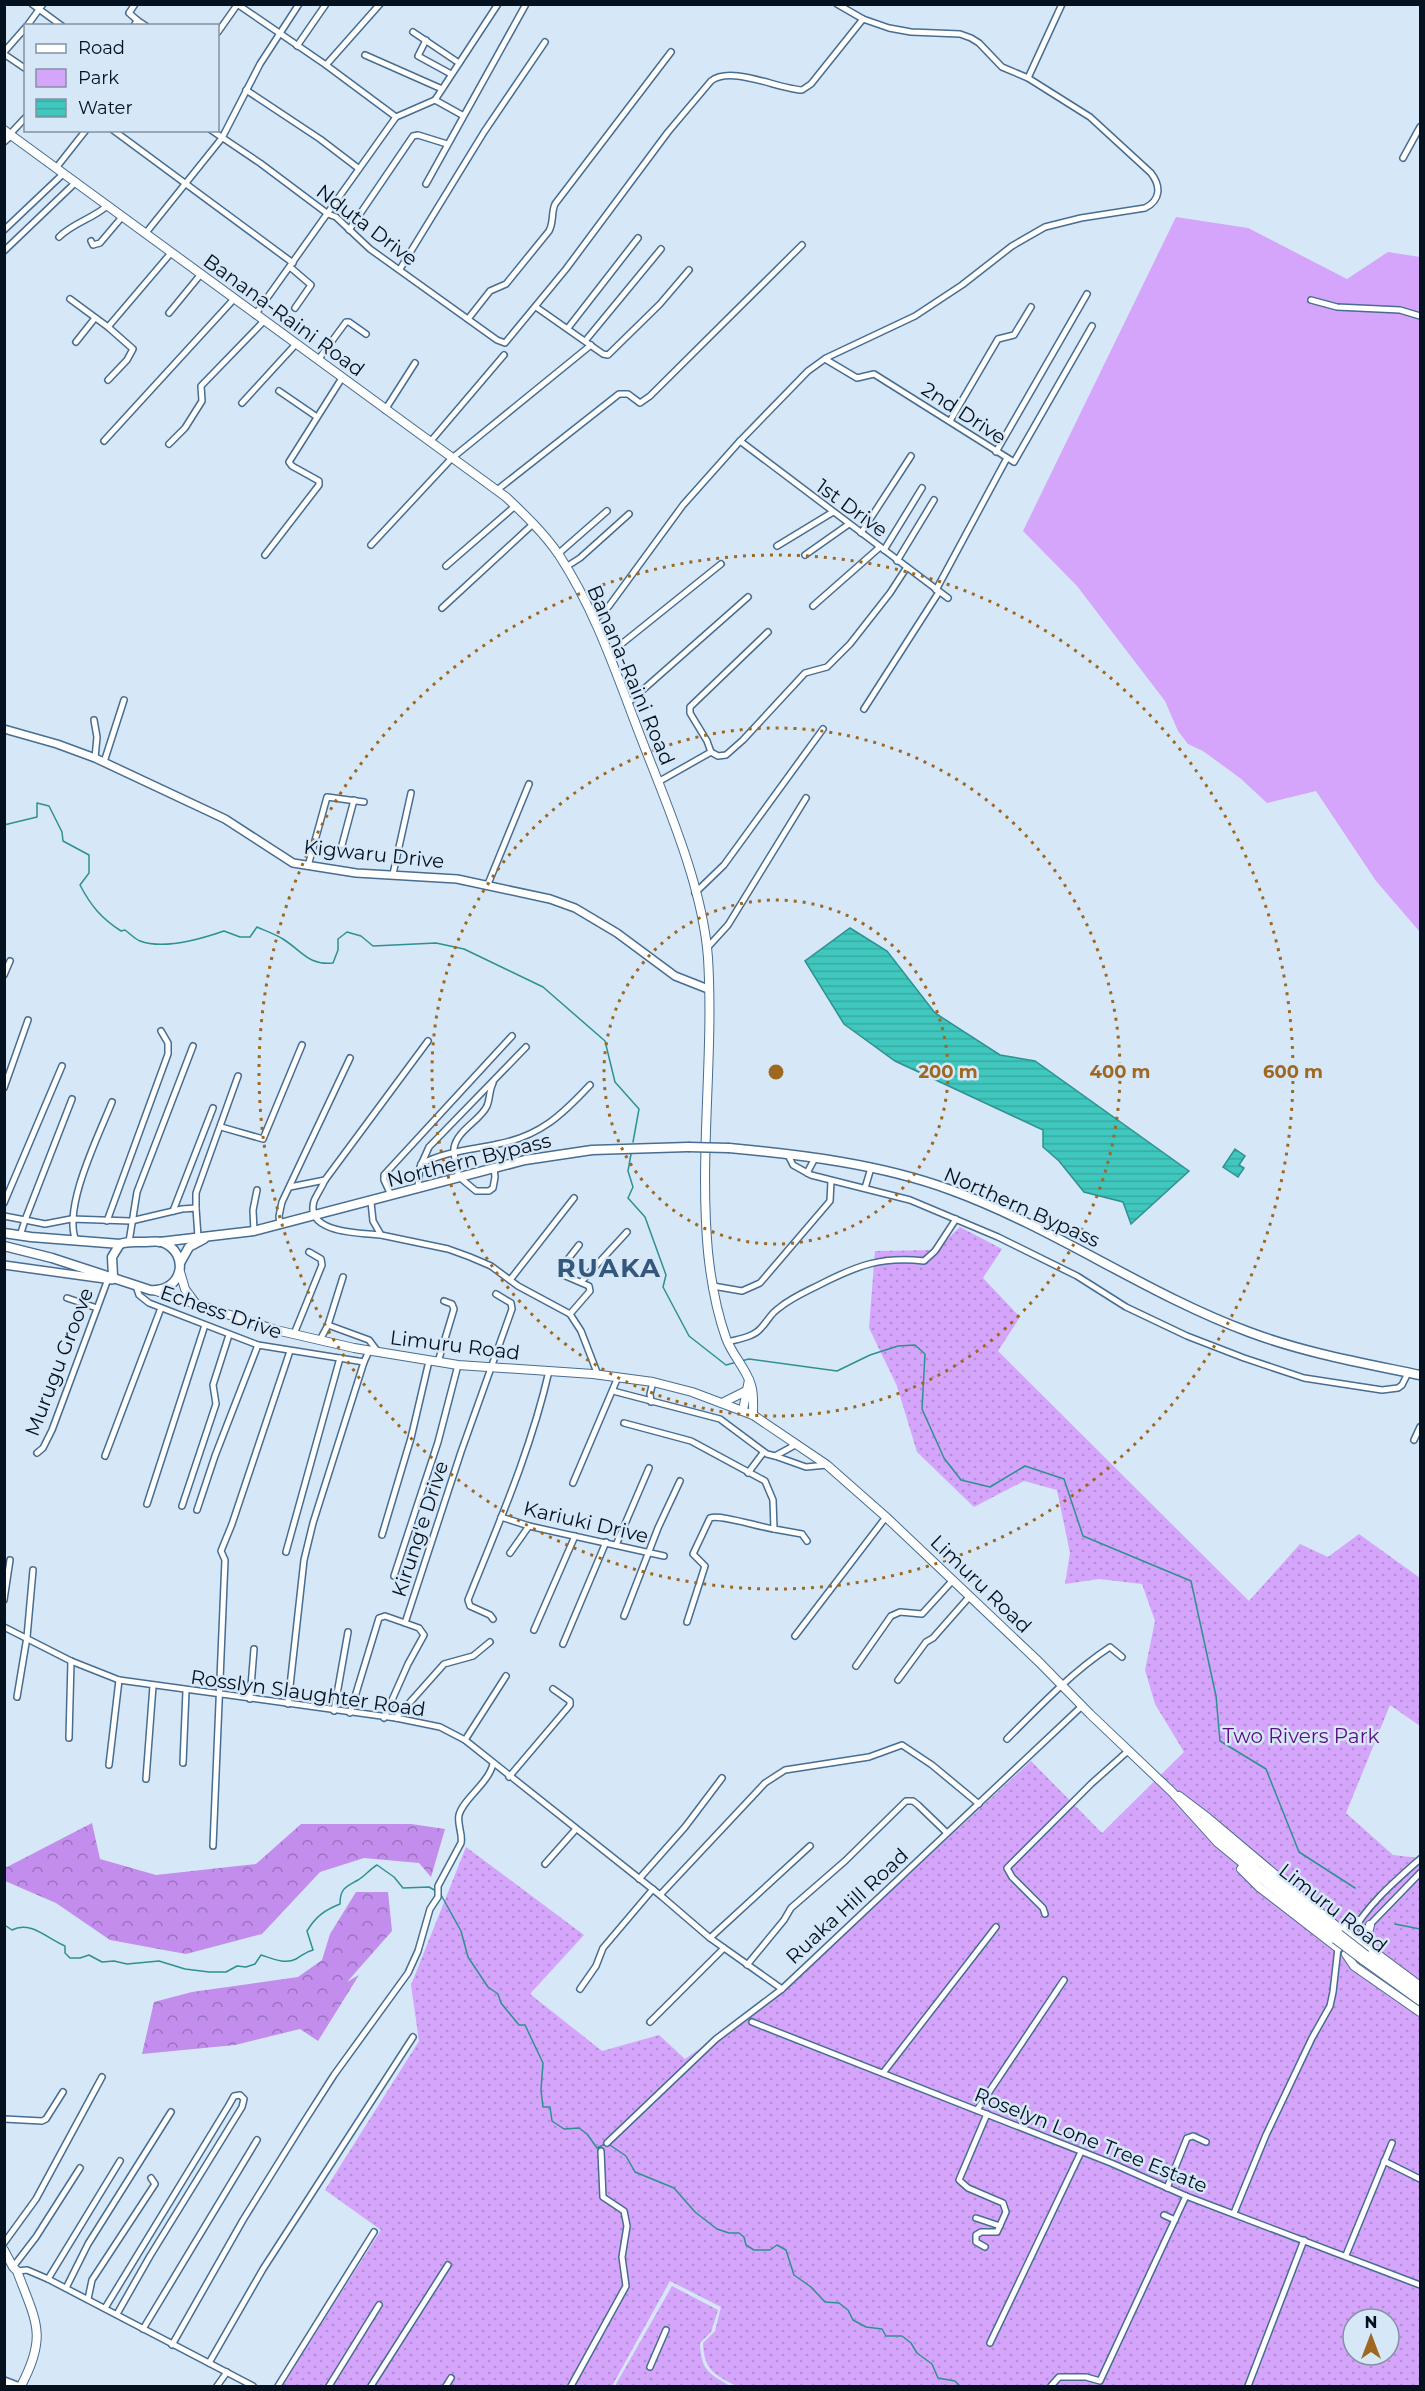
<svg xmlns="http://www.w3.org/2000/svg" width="1425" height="2391" font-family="Montserrat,sans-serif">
<defs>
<pattern id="forest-crowns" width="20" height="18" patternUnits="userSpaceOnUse" patternTransform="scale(1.5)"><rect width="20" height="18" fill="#c28dec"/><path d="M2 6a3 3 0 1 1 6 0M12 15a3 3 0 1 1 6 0" fill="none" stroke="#9b72bf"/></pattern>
<pattern id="garden-dots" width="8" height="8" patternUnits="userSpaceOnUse" patternTransform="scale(1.5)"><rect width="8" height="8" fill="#d4a5fa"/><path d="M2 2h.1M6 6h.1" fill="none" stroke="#b48dd6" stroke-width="1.8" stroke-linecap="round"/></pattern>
<pattern id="water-rules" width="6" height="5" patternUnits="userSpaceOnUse" patternTransform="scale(1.5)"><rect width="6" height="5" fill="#40c7be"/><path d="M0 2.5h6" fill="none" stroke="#37aaa3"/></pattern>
</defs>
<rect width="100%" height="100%" fill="#d6e7f8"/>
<path fill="#d4a5fa" d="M1176,217l72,11 99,51 41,-27 32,5v675l-44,-51 -60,-90 -49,12 -27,-25 -37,-27 -15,-7 -10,-13 -13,-30 -88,-115 -54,-55z"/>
<g fill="url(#forest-crowns)">
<path d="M92,1823l8,36 56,16 100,-11 45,-40h110l34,5 -14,48 -12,-14 -55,-5 -44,14 -58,62 -76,20 -76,-14 -54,-37 -51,-22v-13z"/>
<path d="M356,1892h32l4,39 -45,51 12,-7 -41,66 -18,-12 -65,16 -93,9 12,-52 38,-10 106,-15 24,-17 8,-26z"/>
</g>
<g fill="url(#garden-dots)" fill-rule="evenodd">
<path d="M960,1227l42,22 -19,29 37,39 -22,34 251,250 51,-57 28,13 31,-23 61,44v148l-30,-21 -44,108 47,42 27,3v528h-684c-22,-12 -32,-16 -33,-43l12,-12 6,-24 -51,-26 -58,105h-330l99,-156 -56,-40 94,-149 -8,-56 55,-138 118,88 -54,59 72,57 57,-16 26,24 97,-67 249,-231 71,72 82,-81 -29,-48 -10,-34 10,-49 -13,-37 -43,-5 -34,5 5,-31 -13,-63 -33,-9 -50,26 -57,-55 -20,-66 -28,-58 6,-77 61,-1zM1353,2319h36v36h-36z"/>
<path d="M672,2286l46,24 -7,22 -11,11c1,27 8,30 30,43h-115z"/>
</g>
<g fill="url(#water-rules)" stroke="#2e918f" stroke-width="1.5">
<path d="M850,928l37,23 48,62 65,42 35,6 154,110 -58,53 -8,-22 -39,-10 -25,-31 -16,-14v-17l-148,-69 -51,-37 -39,-63z"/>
<path d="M1235,1149l10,7 -6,9 5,3 -6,9 -15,-10z"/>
</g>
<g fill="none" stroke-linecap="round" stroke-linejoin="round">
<g stroke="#2e918f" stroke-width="1.5">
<path d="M4,825l33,-8v-14l12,3 13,26 1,9 26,14v18l-9,12c11,21 21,33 41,46l4,-1c4,3 10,9 15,11 24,9 61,-2 84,-10l16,6h10l7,-10c9,4 18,7 26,12 19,12 26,27 50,24l5,-13v-11l9,-7 14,4 12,10 63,-3 28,6 79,38 62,54 10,41 24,27 -6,33"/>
<path d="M631,1154l-3,17 5,16 -5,11 17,19 21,58 -3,12 26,49 37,29 11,-3"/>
<path d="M741,1361l8,-2 88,12 33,-16 28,-9 17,-1 10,9 -3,55 22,49 17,22 29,7 35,-21 39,13 19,57 108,45 25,115 4,45 46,28 33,83 56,36"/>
<path d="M440,1893l21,38 7,26 20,30 10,7 3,9 18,22h6l18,38 -2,27 2,17h7l2,14 12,8 15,-1 8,6 10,14 10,-5 19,13 9,16 39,16 21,24 22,17 12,4h10l5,4 2,8 8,5h16l7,-5 9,5 8,25 17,12 14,15 14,1 9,7 5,10 13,7 16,2 4,7h16l9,7 6,10 15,11 6,14 17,3 5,5"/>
<path d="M1395,1924l25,5"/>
<path d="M4,1927l2,-1 6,4c18,-10 36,9 53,16v7l5,5h10l9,-3 13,7 12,-1 13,3 32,-3 26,8 24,3h17l11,-6 9,1 9,-3 6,-9c10,3 24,10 35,4 7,-4 9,-7 17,-9l-6,-19c9,-15 18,-21 33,-27 0,-16 6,-17 18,-24 7,-4 12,-11 19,-15l17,12 9,11 26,-1 7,4"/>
</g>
<defs>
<g id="minor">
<path d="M32,4l30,22"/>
<path d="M237,4l89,61 70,52"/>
<path d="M137,20l9,6"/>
<path d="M27,26l16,-22"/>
<path d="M134,26l3,-6 -8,-7 6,-9"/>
<path d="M218,32l19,-27"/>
<path d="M413,32l46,31"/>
<path d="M426,40l-8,16 33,18"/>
<path d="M297,46l29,-42"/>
<path d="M4,52l22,-25"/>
<path d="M4,54l22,15"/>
<path d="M365,55l77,34"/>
<path d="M326,65l54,-61"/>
<path d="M1028,78l34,-74"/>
<path d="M246,90l74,49 38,29"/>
<path d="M435,100l27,15"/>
<path d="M113,130l180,133"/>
<path d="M211,130l49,33 68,51 8,3 34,32 127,91 8,3 61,-74 102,-137 43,-51c20,-16 67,8 91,9l9,-6 52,-65"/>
<path d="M10,134l16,-17"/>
<path d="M4,142l8,-7"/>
<path d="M1403,158l17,-31"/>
<path d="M56,168l30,-38"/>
<path d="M426,184l100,-180"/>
<path d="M4,230l59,-56"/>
<path d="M349,230l64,-94 5,-1 29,9"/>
<path d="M145,234l77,-96 38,-74 39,-60"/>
<path d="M59,237c14,-14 33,-18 48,-31"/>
<path d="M91,241l2,4 7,-2 22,-26"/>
<path d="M4,251l71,-68"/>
<path d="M290,267l21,18 -16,23"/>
<path d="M400,269l84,-137 61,-90"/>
<path d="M70,299l38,28 63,-74"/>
<path d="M1311,300l26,7 63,3 20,6"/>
<path d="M536,307l67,47 5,1 52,-51 29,-34"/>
<path d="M169,313l32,-39"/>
<path d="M255,315l141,-198 39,-17 63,-96"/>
<path d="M468,319l22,-28 16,-7 43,-53c5,-9 2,-18 6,-27l116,-152"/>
<path d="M108,327l25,22 -6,11 -19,20"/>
<path d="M568,328l70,-90"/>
<path d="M586,340l75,-91"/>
<path d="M76,342l19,-24"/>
<path d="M825,359l32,19 17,-4 140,88 78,-136"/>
<path d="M318,360l28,-38h3l17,12"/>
<path d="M279,391l38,26"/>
<path d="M242,403l54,-59"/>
<path d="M385,410l30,-47"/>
<path d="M950,421l48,-82 16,-4 17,-28"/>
<path d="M104,441l130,-142"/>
<path d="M740,441l208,157"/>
<path d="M430,442l74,-87"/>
<path d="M169,444l16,-16 17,-27 -1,-15 63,-65"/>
<path d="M996,452l91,-158"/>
<path d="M497,490l122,-96h9l12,9 10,-7 152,-151"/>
<path d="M861,533l50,-77"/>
<path d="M371,545l80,-86 140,-114"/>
<path d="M777,546l56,-34"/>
<path d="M884,550l38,-62"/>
<path d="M558,554l49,-43"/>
<path d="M265,555l54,-70v-4l-27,-15 -3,-4 53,-84"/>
<path d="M805,555l44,-31"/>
<path d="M897,561l37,-61"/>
<path d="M446,566l69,-60"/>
<path d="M566,567l14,-9 49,-44"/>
<path d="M936,590l71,-132"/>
<path d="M813,606l67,-59"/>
<path d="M442,608l91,-84"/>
<path d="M595,620l14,-14 74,-101 57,-64 68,-70 18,-13 89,-42 47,-31 50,-39 33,-19 36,-9 64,-10c16,-8 16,-22 6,-35l-61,-56 -62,-39 -26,-11 -23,-24 -8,-5 -11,-4 -49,-2 -22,-4 -26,-9 -26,-15"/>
<path d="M609,654l112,-90"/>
<path d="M628,703l120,-106"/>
<path d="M864,709l75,-117"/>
<path d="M94,720l3,17 -2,21"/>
<path d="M711,752l-4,-11 -17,-28v-6l78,-75"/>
<path d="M104,762l20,-62"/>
<path d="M658,782l53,-30 7,4 8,-1 17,-15 62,-67 22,-6 23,-23 40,-51 17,-26"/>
<path d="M342,845l12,-45"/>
<path d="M308,866l19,-69 37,5"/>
<path d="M393,874l18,-81"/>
<path d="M488,884l41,-100"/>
<path d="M695,893l29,-28 99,-136"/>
<path d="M707,948l21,-23 78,-127"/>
<path d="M4,975l6,-14"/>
<path d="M493,1083c-4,8 -3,16 -6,23 -7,15 -30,24 -33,42 -1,8 4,19 4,28l18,15h13l4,-3 2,-11 -1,-10"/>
<path d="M4,1088l24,-68"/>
<path d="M72,1099l-47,121 20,4 26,-5 60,2 51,-12 14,-1 2,29"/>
<path d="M221,1127l42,12 39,-94"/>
<path d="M788,1155l5,10 18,10 99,25 88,37 79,39 49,31 61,29 57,22 60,20 78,12 16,-2 4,-3 6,-12"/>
<path d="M421,1164c25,-13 50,-14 77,-20 42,-8 64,-29 92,-59"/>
<path d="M807,1173l8,-15"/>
<path d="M290,1187l35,-7"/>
<path d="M418,1187l2,-20 9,-20 97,-100"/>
<path d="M865,1188l6,-20"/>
<path d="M391,1195l-7,-15v-5l128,-139"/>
<path d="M371,1202l2,19 8,14 67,14 22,8 21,9 27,20 52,28 11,17 17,44"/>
<path d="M4,1203l58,-137"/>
<path d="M196,1208v-15l42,-117"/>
<path d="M173,1211l40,-103"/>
<path d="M4,1216l21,4 -5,16"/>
<path d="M107,1221l61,-167v-11l-7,-12"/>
<path d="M280,1225l-1,-9 3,-14 68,-144"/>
<path d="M254,1231l-1,-21 4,-20"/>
<path d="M381,1235c-18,-2 -77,-1 -67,-34 3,-7 8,-14 11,-21l103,-139"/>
<path d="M76,1241c-14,-33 23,-106 36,-139"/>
<path d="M129,1242l8,-50 56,-146"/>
<path d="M510,1280l64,-82"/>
<path d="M581,1282l46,-50"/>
<path d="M136,1286l3,9 10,8 109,42 106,17 5,-11"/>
<path d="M713,1286l29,5 18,-8 70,-82 1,-20"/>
<path d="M67,1298l30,10"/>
<path d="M570,1314l20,-23 -1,-5 -28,-12 4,-11 14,-18"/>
<path d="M328,1325l41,15 9,12"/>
<path d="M294,1334l28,-69 -1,-6 -12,-7"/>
<path d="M320,1340l8,-15 15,-48"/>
<path d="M728,1342c10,-3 26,-5 33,-14 7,-7 9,-14 18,-20 12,-10 26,-16 40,-23 37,-19 62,-29 105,-24l11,-10 21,-32"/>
<path d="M438,1362l16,-53 -2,-5 -8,-3"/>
<path d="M613,1391l107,28 47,35 8,2 22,-12"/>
<path d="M651,1402l-1,-8 3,-12"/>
<path d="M624,1423l67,18 74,40 8,19 1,29 28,5 5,7"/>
<path d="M1414,1440l6,-13"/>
<path d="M37,1453l6,-5 9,-18 56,-151"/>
<path d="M105,1456l56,-148"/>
<path d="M775,1456l31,11 21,-2"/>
<path d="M748,1473l15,-20"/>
<path d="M573,1483l45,-106"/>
<path d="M147,1504l58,-179"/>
<path d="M182,1506l34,-102 -3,-19 16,-50"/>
<path d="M197,1510l18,-54 43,-111"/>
<path d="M501,1517l28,9 135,30"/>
<path d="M382,1535l29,-97 18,-77"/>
<path d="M616,1545l33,-77"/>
<path d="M286,1552l54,-194"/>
<path d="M510,1553l19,-27"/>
<path d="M394,1576l44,-134 20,-77"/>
<path d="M4,1600l6,-40"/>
<path d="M624,1616l34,-88 22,-47"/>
<path d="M493,1619l-3,-4 -20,-9 -2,-6c30,-75 63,-150 81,-229"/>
<path d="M687,1622l18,-56 -12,-12 17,-36c10,-4 49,9 64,11"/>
<path d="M4,1627l67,34 48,19 277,38 44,9 25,13 195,155 50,43 72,51"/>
<path d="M534,1630l41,-94"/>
<path d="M795,1636l91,-119"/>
<path d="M563,1644l43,-102"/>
<path d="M856,1666l35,-50 9,-4 22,2 31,-34"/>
<path d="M898,1680l28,-38 7,-4 37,-42"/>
<path d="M17,1697l10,-60 6,-67"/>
<path d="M250,1699l4,-50"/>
<path d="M288,1704l16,-144 9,-37 51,-161"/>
<path d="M334,1711l14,-79"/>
<path d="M350,1713l29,-95 6,-2 20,7"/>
<path d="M384,1718l24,-54 16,-29 -5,-7 -14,-5 56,-171 51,-143 -1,-6 -15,-9"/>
<path d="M396,1718l48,-54 29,-8 17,-14"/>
<path d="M69,1738l2,-77"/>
<path d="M1007,1739c33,-33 65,-67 103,-92l12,10"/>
<path d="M465,1740l41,-64"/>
<path d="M183,1763l3,-72"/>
<path d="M109,1765l10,-85"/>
<path d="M509,1777l61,-72v-4l-17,-12"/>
<path d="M146,1779l7,-93"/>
<path d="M213,1846l12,-286 -4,-9 11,-27 58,-173"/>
<path d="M545,1864l31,-35"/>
<path d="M639,1879l46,-52 37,-49"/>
<path d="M660,1895l105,-112 20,-13 84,-13 33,-12 30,20 47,39"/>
<path d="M1045,1914l-2,-6 -31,-31 -5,-9 84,-84 38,-34"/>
<path d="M1350,1936c17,-31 44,-54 70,-77"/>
<path d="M710,1938l100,-92"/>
<path d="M1355,1940l65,-67"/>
<path d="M747,1965l37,-45 7,-12 54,-47 61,-60h7l5,4 29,28"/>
<path d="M580,1989l16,-23 7,-18 50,-59"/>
<path d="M650,2022l74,-74"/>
<path d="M752,2022l359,141 75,33 234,89"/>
<path d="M883,2073l113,-146"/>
<path d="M977,2110l87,-130"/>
<path d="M4,2119l38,2 4,-2 17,-27"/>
<path d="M607,2143l109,-104 66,-50 300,-283"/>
<path d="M1384,2161l36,18"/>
<path d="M1167,2188l20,-50 6,-2 13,6"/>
<path d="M1234,2213l32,-78 46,-97 18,-32 3,-14 5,-44"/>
<path d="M1164,2215l11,5"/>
<path d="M976,2218l24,8"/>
<path d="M4,2243l32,-44 66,-122"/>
<path d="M985,2247l-9,-5v-7l5,-3h16l9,-20 -3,-9 -35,-15 -9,-8 28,-66"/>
<path d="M1346,2255l46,-112"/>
<path d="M13,2267l23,-30 44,-69"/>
<path d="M17,2271l10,-1 21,9 205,107"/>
<path d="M48,2279l72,-118"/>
<path d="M66,2288l22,-44 83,-132"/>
<path d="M88,2299l4,-19 63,-96 -4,-6"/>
<path d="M105,2308l124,-203 5,-9 6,-1 4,4 -2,8 -92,149 -33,58"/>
<path d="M143,2329l114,-189"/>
<path d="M990,2343l91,-191"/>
<path d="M172,2345l71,-125 59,-95 32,-50 74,-102 10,-22 12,-42 8,-12v-11l23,-43c2,-9 -4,-18 -2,-28 4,-16 29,-31 34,-51"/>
<path d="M209,2363l54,-94 150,-232"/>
<path d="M650,2367l16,-37"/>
<path d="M217,2386l10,-14"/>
<path d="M278,2386l96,-154"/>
<path d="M329,2386l50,-81"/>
<path d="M371,2386l77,-121"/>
<path d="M446,2386l5,-8"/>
<path d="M571,2386l55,-100 -4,-29 5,-31 -3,-15 -21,-14 -2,-46"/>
<path d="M1051,2386l8,-9h27l14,4 86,-185"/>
<path d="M1248,2386l56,-146"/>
</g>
<g id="tertiary">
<path d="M4,729l53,15 38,14 130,61 68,44 63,10 101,6 93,20 25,9 42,25 58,43 33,13"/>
<path d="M4,1265l108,15"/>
<path d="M4,2381l13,5"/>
</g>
<g id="secondary">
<path d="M4,130l502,367c19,18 38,36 53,58 38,58 59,124 84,188 25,64 60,145 65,215 6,98 -9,196 0,294 3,29 8,58 18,86 6,17 20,30 25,47 3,9 2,20 2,30"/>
<path d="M180,1272l5,17 11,15"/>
<path d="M156,1291l120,39 78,18 104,17 135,9 60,8 39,10 61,23 74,50 59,52 153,145 51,52 82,78 46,51 117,96"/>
<path d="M722,1403l24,-12"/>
<path d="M743,1410l6,-30"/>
<path d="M1179,1796l29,22 139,117 6,3 3,4 13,6 51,38"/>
<path d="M1203,1821l57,51 79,62"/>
<path d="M1241,1869l18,18 79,61"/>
<path d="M1340,1928l18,-7"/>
<path d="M1369,1948l-2,-11 3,-12"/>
<path d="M1346,1954l8,12 66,46"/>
<path d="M1366,1955l54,39"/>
<path d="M1363,1960l57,41"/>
<path d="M4,2250l9,17 4,4c19,51 31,64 4,115"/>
</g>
<g id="primary">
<path d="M729,1148c74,7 151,16 222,42 104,38 195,104 298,142 56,21 114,31 171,43"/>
<path d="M160,1242l94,-11 271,-71 67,-10 96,-3"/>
<path d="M180,1263l9,-16 15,-8"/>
</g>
<g id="trunk">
<path d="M4,1233l27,4 89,7c7,-3 15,-2 23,-2 6,0 13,-1 19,0 29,11 21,51 -12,48l-98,-32 -48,-12"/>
<path d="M113,1276l-1,-19 8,-13"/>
</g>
</defs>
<use href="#minor" stroke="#476d91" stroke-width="8"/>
<use href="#tertiary" stroke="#476d91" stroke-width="10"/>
<use href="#secondary" stroke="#476d91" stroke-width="10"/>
<use href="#primary" stroke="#476d91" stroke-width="11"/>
<use href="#trunk" stroke="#476d91" stroke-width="11"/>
<use href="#minor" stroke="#fff" stroke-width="5"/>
<use href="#tertiary" stroke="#fff" stroke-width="7"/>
<use href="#secondary" stroke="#fff" stroke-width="8"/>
<use href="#primary" stroke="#fff" stroke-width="8"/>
<use href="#trunk" stroke="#fff" stroke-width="8"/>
<defs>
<g id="secondary-bridge">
<path d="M1339,1934l27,21"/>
<path d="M1335,1939l28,21"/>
</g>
<path id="primary-bridge" d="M688,1147l41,1"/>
</defs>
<use href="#secondary-bridge" stroke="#476d91" stroke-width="10" stroke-linecap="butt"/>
<use href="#primary-bridge" stroke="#476d91" stroke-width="11" stroke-linecap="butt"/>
<use href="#secondary-bridge" stroke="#fff" stroke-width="8"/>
<use href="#primary-bridge" stroke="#fff" stroke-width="8"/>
</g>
<g fill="none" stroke="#9e6821" stroke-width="3" stroke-dasharray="3 6">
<circle cx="776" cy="1072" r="172"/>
<circle cx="776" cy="1072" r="344"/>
<circle cx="776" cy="1072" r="517"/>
</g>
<g text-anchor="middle" stroke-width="5" stroke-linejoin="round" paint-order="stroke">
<g font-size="20" fill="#041220" stroke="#d6e7f8">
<text transform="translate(367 225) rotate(37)" y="7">Nduta Drive</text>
<text transform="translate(284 315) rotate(36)" y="7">Banana-Raini Road</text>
<text transform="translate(964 413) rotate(33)" y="7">2nd Drive</text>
<text transform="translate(852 508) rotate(36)" y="7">1st Drive</text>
<text transform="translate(631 675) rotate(67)" y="7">Banana-Raini Road</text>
<text transform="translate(374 854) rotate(6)" y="7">Kigwaru Drive</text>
<text transform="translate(469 1160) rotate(-14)" y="7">Northern Bypass</text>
<text transform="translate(1022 1207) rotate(24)" y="7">Northern Bypass</text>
<text transform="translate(221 1312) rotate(19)" y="7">Echess Drive</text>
<text transform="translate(455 1345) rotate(7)" y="7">Limuru Road</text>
<text transform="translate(59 1362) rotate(-69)" y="7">Murugu Groove</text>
<text transform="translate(586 1522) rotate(13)" y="7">Kariuki Drive</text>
<text transform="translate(420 1529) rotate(-72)" y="7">Kirung'e Drive</text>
<text transform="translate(981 1584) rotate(44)" y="7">Limuru Road</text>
<text transform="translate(308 1693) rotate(8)" y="7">Rosslyn Slaughter Road</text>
<text transform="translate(847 1906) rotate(-43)" y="7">Ruaka Hill Road</text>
<text transform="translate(1333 1908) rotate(38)" y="7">Limuru Road</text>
<text transform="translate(1091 2140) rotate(22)" y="7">Roselyn Lone Tree Estate</text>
</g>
<g font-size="20" fill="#590e81" stroke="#d6e7f8">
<text x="1301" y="1743">Two Rivers Park</text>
</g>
<g font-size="26" font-weight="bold" letter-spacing="1.5" fill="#33587b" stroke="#d6e7f8">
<text x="609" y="1277">RUAKA</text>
</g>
</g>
<circle cx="776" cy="1072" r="9" fill="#9e6821" stroke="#d6e7f8" stroke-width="3"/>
<g font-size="18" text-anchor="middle" font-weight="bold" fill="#9e6821" stroke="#d6e7f8" stroke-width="5" stroke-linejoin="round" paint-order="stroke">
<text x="948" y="1078">200 m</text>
<text x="1120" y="1078">400 m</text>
<text x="1293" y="1078">600 m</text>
</g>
<rect width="1425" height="2391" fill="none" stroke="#041220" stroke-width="12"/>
<rect x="24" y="24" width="195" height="108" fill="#d6e7f8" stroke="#8292a2" stroke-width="1.5"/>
<rect x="36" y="44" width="30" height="9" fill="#ffffff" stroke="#8292a2" stroke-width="1.5"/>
<text x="78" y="54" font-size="18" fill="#041220">Road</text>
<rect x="36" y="69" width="30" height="18" fill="#d4a5fa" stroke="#8292a2" stroke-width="1.5"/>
<text x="78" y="84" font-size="18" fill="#041220">Park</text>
<rect x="36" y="99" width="30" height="18" fill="url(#water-rules)" stroke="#8292a2" stroke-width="1.5"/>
<text x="78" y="114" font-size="18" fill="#041220">Water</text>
<g transform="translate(1371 2337)"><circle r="28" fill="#d6e7f8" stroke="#8292a2" stroke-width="1.5"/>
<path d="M0-4.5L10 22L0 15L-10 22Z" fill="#9e6821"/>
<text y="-9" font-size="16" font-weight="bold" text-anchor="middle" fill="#041220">N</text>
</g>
</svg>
